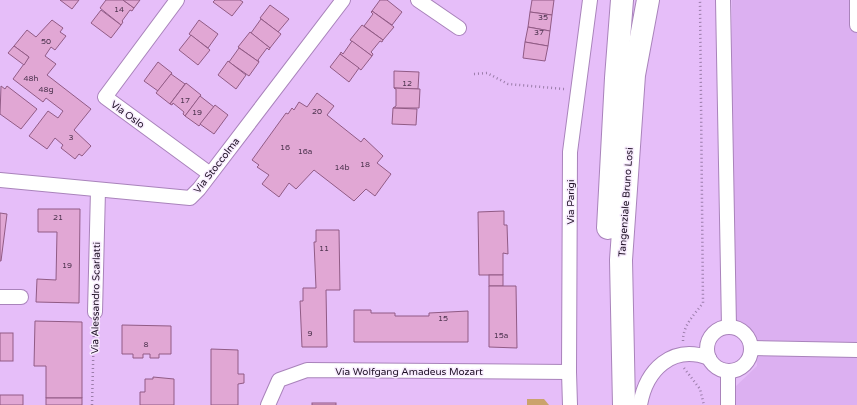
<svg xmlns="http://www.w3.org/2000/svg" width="857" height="405" font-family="'Varela Round',sans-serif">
<rect width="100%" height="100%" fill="#e6bef9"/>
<path fill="#dcb0f1" d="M732,0h125v405h-121v-19l21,-20 -1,-21 -17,-17 -7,-12z"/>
<path fill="#cba36c" d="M527,399h17l5,6h-22z"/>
<g fill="#e1a7d4" stroke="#915b85">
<path d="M60,0h19l-7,9z"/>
<path d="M106,0h17l11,8 -2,3 -2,-1 -8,11 1,1 -2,3 -21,-17z"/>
<path d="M123,0h17l-6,8z"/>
<path d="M215,0h25l3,2 -11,14 -19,-14z"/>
<path d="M380,0h7l15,12 -10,13 -20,-14z"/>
<path d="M532,0h22l-2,15 -22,-3z"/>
<path d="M270,5l19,14 -11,13 -18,-14z"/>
<path d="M101,10l20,15 -10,13 -20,-15z"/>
<path d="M372,11l22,16 -11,13 -19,-14 9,-12 -2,-2z"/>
<path d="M530,12l22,3 -2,16 -22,-4z"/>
<path d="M261,19l20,15 -11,14 -19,-15z"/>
<path d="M52,20l11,8 -3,4 6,4 -11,14 -4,-3 -6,9 11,8 -9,11 44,34 -17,21 17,16 -9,10 -3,-2 -4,5 -14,-11 2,-3 -8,-7 -8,11 -18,-13 19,-25 10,7 5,-7 -17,-13 -3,4 -30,-23 16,-22 -15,-11 13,-16 9,7z"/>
<path d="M199,20l19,14 -10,14 -19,-14z"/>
<path d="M362,25l21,15 -1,2 -2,-1 -9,11 2,2 -1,2 -22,-16z"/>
<path d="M528,27l22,4 -2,15 -23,-4z"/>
<path d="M250,32l20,16 -1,2 -2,-2 -9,12 1,2 -21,-15z"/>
<path d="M191,35l19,15 -12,15 -19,-15z"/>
<path d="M352,41l20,15 -11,14 -21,-16 1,-2 2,2z"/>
<path d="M525,42l23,4 -3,15 -22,-3z"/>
<path d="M14,46l15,11 -5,8 -16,-12z"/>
<path d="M239,48l20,14 -10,14 -20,-14z"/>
<path d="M340,54l19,14 -10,14 -19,-15z"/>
<path d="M228,61l18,14 -10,14 -18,-14z"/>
<path d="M158,62l14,11 -14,18 -14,-10z"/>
<path d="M394,71l25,1 -1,17 -24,-1z"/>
<path d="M171,74l14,10 -15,20 -14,-11z"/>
<path d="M186,83l15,12 -16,21 -2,-2 1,-2 -11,-9 -1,2 -2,-1z"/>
<path d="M1,86l4,3 2,-3 30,23 -16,20 -21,-15z"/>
<path d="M394,88l26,1 -1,19h-26l3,-2v-17z"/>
<path d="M317,93l17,13 -7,9 34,27 3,-4 19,18 -6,7 14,11 -16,22 -9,-7 -12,12 -40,-31 -18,19 -7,-6 -10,14 -17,-13 7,-9 -12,-8 2,-2 -7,-5 34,-47 2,1 4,-6 2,2 5,-8 8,5z"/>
<path d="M200,96l14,11 -15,19 -14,-10z"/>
<path d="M215,105l13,10 -14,19 -14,-10z"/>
<path d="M393,108l24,1 -1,16 -24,-1z"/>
<path d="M38,209h42l-1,94 -43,-1 1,-23 19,1 1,-48h-19z"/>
<path d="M504,211v14h3l1,29 -5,-1v22h-24l-1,-63z"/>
<path d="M0,213l7,1 -6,47h-1z"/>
<path d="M316,230h23l1,60h-14l1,57h-25l-2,-46h3v-13h13l-2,-46h2z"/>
<rect x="489" y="275" width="14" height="11"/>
<path d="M489,286h27l1,62 -28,-1z"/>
<path d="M354,310h17v3h24v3h34v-3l39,-2v31h-114z"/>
<path d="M35,321l47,1v76h-36v-32h-12z"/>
<path d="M122,325l49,1v28h-12v4h-9v-4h-7v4h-10v-4h-11z"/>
<rect x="0" y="333" width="13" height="28"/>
<path d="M211,349l27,1v24h6v9l-6,1v21h-27z"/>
<path d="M153,377l21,2v26h-34v-13h5v-13h8z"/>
<rect x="0" y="395" width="23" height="10"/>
<rect x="46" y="398" width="36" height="7"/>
<rect x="312" y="403" width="24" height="2"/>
</g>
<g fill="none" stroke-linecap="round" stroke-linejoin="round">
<defs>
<g id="minor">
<path d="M177,0l-72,97 105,77"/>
<path d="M418,0l41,28"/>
<path d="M723,0l6,327"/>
<path d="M857,0v25"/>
<path d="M0,180l190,18 9,-9 144,-189"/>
<path d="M0,297h21"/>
<path d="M95,312l3,-122"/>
<circle cx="729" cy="349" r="22"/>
<path d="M751,348l106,2"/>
<path d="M728,371v34"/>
<path d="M268,405l11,-25 28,-10 262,2"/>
<path d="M570,405l-1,-33 1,-220 20,-152"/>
<path d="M640,405c6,-35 32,-61 69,-47"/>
</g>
<g id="primary">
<path d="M608,228l8,-150 6,-78"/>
<path d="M624,405l-3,-145 13,-185 14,-75"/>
</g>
</defs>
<use href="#minor" stroke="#a983bb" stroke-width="16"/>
<use href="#primary" stroke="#a983bb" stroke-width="24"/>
<g stroke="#9b7daa" stroke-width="2.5" stroke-dasharray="1 3" stroke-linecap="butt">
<path d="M474,74l13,-1 21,11 56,5"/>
<path d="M683,341c0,-16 11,-26 20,-38l-3,-303"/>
<path d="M684,368l16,21 4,16"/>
<path d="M92,405l2,-79"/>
</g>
<use href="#minor" stroke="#fff" stroke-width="14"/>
<use href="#primary" stroke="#fff" stroke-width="22"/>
</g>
<g text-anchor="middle" stroke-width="3" stroke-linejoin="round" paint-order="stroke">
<g font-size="8" fill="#4d344f">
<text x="119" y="12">14</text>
<text x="543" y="20">35</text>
<text x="539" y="35">37</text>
<text x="46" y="44">50</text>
<text x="31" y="81">48h</text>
<text x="407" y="86">12</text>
<text x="46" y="92">48g</text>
<text x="185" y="103">17</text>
<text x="317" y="114">20</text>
<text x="197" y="115">19</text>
<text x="71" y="140">3</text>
<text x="285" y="150">16</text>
<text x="305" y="154">16a</text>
<text x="365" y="167">18</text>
<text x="342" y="170">14b</text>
<text x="58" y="220">21</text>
<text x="324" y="251">11</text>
<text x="67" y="268">19</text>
<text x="443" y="321">15</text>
<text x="310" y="336">9</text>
<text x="501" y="338">15a</text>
<text x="146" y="347">8</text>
</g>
<g font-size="10" fill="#1c0e23" stroke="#f8ecfe">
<text transform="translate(128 114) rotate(36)" y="4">Via Oslo</text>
<text transform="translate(216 165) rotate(-52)" y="4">Via Stoccolma</text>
<text transform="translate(570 202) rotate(-90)" y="4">Via Parigi</text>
<text transform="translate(625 202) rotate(-86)" y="4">Tangenziale Bruno Losi</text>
<text transform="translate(95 298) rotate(-89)" y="4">Via Alessandro Scarlatti</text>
<text x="409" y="375">Via Wolfgang Amadeus Mozart</text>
</g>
</g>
</svg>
